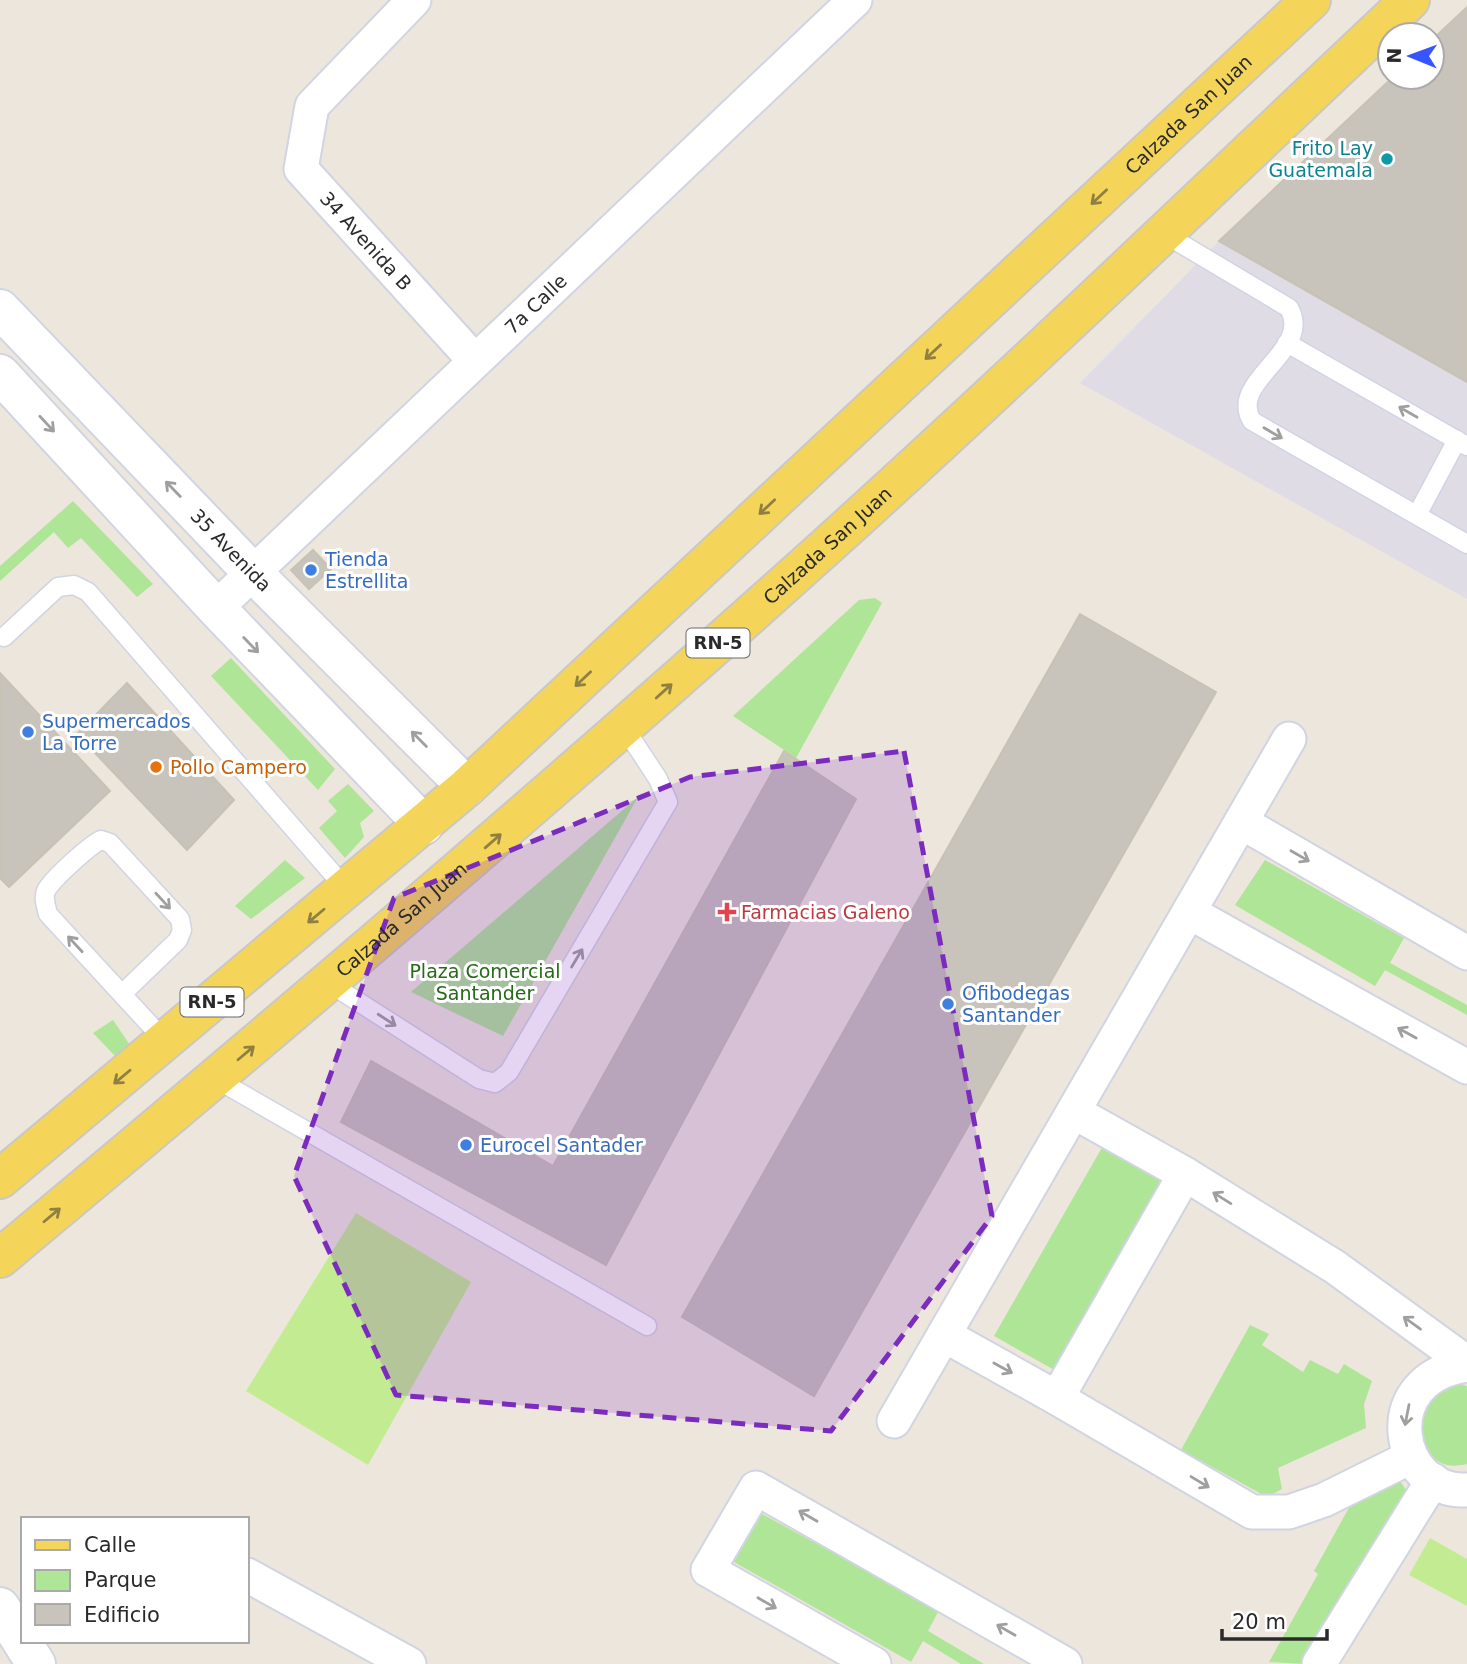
<svg xmlns="http://www.w3.org/2000/svg" width="1467" height="1664" font-family="'DejaVu Sans',sans-serif">
<rect width="100%" height="100%" fill="#ede6dc"/>
<path fill="#dfdce5" d="M1467,12v587l-387,-216 139,-142 213,-164z"/>
<g fill="#aee596">
<path d="M73,501l80,83 -16,13 -56,-59 -13,10 -14,-16 -54,49v-15z"/>
<path d="M875,598l7,5 -86,155 -63,-42 126,-116z"/>
<path d="M231,658l104,111 -17,21 -107,-114z"/>
<path d="M348,784l26,27 -14,12 4,14 -19,21 -26,-30 18,-17 -9,-10z"/>
<path d="M638,797l-135,239 -92,-44z"/>
<path d="M285,860l20,18 -54,41 -16,-13z"/>
<path d="M1265,860l139,78 -14,25 77,42v10l-82,-45 -10,16 -140,-81z"/>
<path d="M113,1020l19,28 -14,11 -25,-26z"/>
<path d="M1104,1144l63,35 -109,193 -64,-36z"/>
<path d="M1250,1325l19,9 -7,11 41,27 7,-12 28,14 6,-10 28,17 -8,23 2,24 -88,40 4,21 -15,8 -86,-47z"/>
<path d="M1461,1384l6,2v78c-33,8 -42,-14 -49,-40l18,-33z"/>
<path d="M1400,1481l10,15 -7,19 -45,51 -53,98 -36,-2 49,-88 -4,-3 36,-65z"/>
<path d="M762,1514l177,96 -11,21 56,33h-23l-38,-23 -12,21 -177,-100z"/>
</g>
<g fill="#c3ec92">
<path d="M356,1213l115,69 -103,183 -122,-74z"/>
<path d="M1430,1538l37,21v47l-58,-31z"/>
</g>
<g fill="#c8c3bb" stroke="#c8c2b5" stroke-width="2">
<path d="M1467,7v375l-248,-141 174,-164h39v-37z"/>
<path d="M313,550l18,19 -22,20 -18,-19z"/>
<path d="M1080,614l136,78 -402,704 -132,-79z"/>
<path d="M0,673l110,118 -101,96 -9,-9z"/>
<path d="M127,683l107,117 -47,50 -110,-116z"/>
<path d="M784,751l72,48 -250,466 -265,-143 30,-61 182,105z"/>
</g>
<g fill="none" stroke-linecap="round" stroke-linejoin="round">
<defs>
<g id="service">
<path d="M1163,233l126,75c25,43 -62,73 -37,113l215,123"/>
<path d="M1287,343l180,103"/>
<path d="M1417,515l40,-75"/>
<path d="M4,637l54,-50 16,-2 14,7 259,298"/>
<path d="M329,983l150,96 16,4 14,-11 159,-270 -10,-23 -34,-52"/>
<path d="M122,994l56,-54 4,-10 -2,-11 -70,-76 -9,-3c-11,5 -50,40 -55,51 -3,7 0,15 2,23l117,127"/>
<path d="M216,1079l431,247"/>
</g>
<g id="minor">
<path id="s1" d="M414,0l-102,106 -11,63 174,192"/>
<path id="s2" d="M216,608l639,-608"/>
<path d="M1241,822l226,131"/>
<path d="M1189,912l278,155"/>
<path d="M1074,1112l111,62 150,93 132,96"/>
<path d="M944,1335l113,63 195,114h37l35,-12 87,-43"/>
<path d="M1467,1365c-94,13 -71,129 0,125"/>
<path d="M1057,1398l128,-224"/>
<path d="M894,1421l395,-682"/>
<path d="M247,1575l162,89"/>
<path d="M874,1664l-166,-94 48,-82 309,176"/>
<path d="M1319,1664l114,-184"/>
</g>
<g id="tertiary">
<path id="s3" d="M0,309l253,264 214,214"/>
<path d="M0,374l216,234 208,217"/>
<path d="M0,1607l36,57"/>
</g>
<g id="primary">
<path id="s4" d="M0,1179l467,-392 844,-787"/>
<path id="s5" d="M0,1258c280,-233 557,-469 828,-713 197,-178 389,-363 582,-545"/>
</g>
</defs>
<use href="#service" stroke="#d1d4e3" stroke-width="21"/>
<use href="#minor" stroke="#d1d4e3" stroke-width="37"/>
<use href="#tertiary" stroke="#d1d4e3" stroke-width="42"/>
<use href="#primary" stroke="#c8c8c8" stroke-width="42"/>
<use href="#service" stroke="#fff" stroke-width="18"/>
<use href="#minor" stroke="#fff" stroke-width="33"/>
<use href="#tertiary" stroke="#fff" stroke-width="38"/>
<use href="#primary" stroke="#f4d559" stroke-width="38"/>
</g>
<defs><path id="oneway-shaft" d="M-6 0H5M1.5-3L5.5 0L1.5 3" fill="none" stroke-width="1.6" stroke-linecap="round" stroke-linejoin="round" transform="scale(1.75)"/></defs>
<g stroke="#8f8042">
<use href="#oneway-shaft" transform="translate(1099 197) rotate(137)"/>
<use href="#oneway-shaft" transform="translate(933 352) rotate(137)"/>
<use href="#oneway-shaft" transform="translate(767 507) rotate(137)"/>
<use href="#oneway-shaft" transform="translate(583 679) rotate(137)"/>
<use href="#oneway-shaft" transform="translate(664 691) rotate(-42)"/>
<use href="#oneway-shaft" transform="translate(493 841) rotate(-41)"/>
<use href="#oneway-shaft" transform="translate(316 916) rotate(140)"/>
<use href="#oneway-shaft" transform="translate(246 1053) rotate(-40)"/>
<use href="#oneway-shaft" transform="translate(122 1077) rotate(140)"/>
<use href="#oneway-shaft" transform="translate(52 1215) rotate(-40)"/>
</g>
<g stroke="#9f9f9f">
<use href="#oneway-shaft" transform="translate(1408 412) rotate(-150)"/>
<use href="#oneway-shaft" transform="translate(47 424) rotate(47)"/>
<use href="#oneway-shaft" transform="translate(1273 433) rotate(30)"/>
<use href="#oneway-shaft" transform="translate(173 489) rotate(-134)"/>
<use href="#oneway-shaft" transform="translate(251 645) rotate(46)"/>
<use href="#oneway-shaft" transform="translate(419 739) rotate(-135)"/>
<use href="#oneway-shaft" transform="translate(1300 856) rotate(30)"/>
<use href="#oneway-shaft" transform="translate(163 901) rotate(47)"/>
<use href="#oneway-shaft" transform="translate(75 944) rotate(-133)"/>
<use href="#oneway-shaft" transform="translate(577 958) rotate(-59)"/>
<use href="#oneway-shaft" transform="translate(387 1020) rotate(33)"/>
<use href="#oneway-shaft" transform="translate(1407 1033) rotate(-151)"/>
<use href="#oneway-shaft" transform="translate(1222 1198) rotate(-148)"/>
<use href="#oneway-shaft" transform="translate(1412 1323) rotate(-144)"/>
<use href="#oneway-shaft" transform="translate(1003 1368) rotate(29)"/>
<use href="#oneway-shaft" transform="translate(1407 1415) rotate(101)"/>
<use href="#oneway-shaft" transform="translate(1200 1482) rotate(31)"/>
<use href="#oneway-shaft" transform="translate(808 1516) rotate(-150)"/>
<use href="#oneway-shaft" transform="translate(767 1603) rotate(30)"/>
<use href="#oneway-shaft" transform="translate(1006 1630) rotate(-150)"/>
</g>
<path fill="#7b2cbf" fill-opacity="0.2" stroke="#7b2cbf" stroke-width="5" stroke-dasharray="14 9" stroke-linejoin="round" d="M904,751l88,465 -161,215 -435,-36 -102,-219 100,-278 296,-121z"/>
<circle fill="#0f9aa8" stroke="#fff" stroke-width="2.5" cx="1387" cy="159" r="7"/>
<g fill="#3f7fe0" stroke="#fff" stroke-width="2.5">
<circle cx="311" cy="570" r="7"/>
<circle cx="28" cy="732" r="7"/>
<circle cx="948" cy="1004" r="7"/>
<circle cx="466" cy="1145" r="7"/>
</g>
<circle fill="#e8710a" stroke="#fff" stroke-width="2.5" cx="156" cy="767" r="7"/>
<path fill="#e0444e" stroke="#fff" stroke-width="2.5" d="M723.5 901.5h7v7h7v7h-7v7h-7v-7h-7v-7h7z"/>
<g text-anchor="middle" stroke-width="6" stroke-linejoin="round" paint-order="stroke">
<g fill="#fff" stroke="#6a6a6a" stroke-width="2">
<rect x="686.5" y="628.5" width="63" height="29" rx="5"/>
<rect x="180.5" y="987.5" width="63" height="29" rx="5"/>
</g>
<g font-size="18" font-weight="bold" fill="#2a2a2a">
<text x="718" y="649">RN-5</text>
<text x="212" y="1008">RN-5</text>
</g>
<g font-size="19" fill="#2a2a2a" stroke="#fff">
<text dy="7" stroke="none"><textPath href="#s4" startOffset="1596">Calzada San Juan</textPath></text>
<text dy="7" stroke="none"><textPath href="#s1" startOffset="308">34 Avenida B</textPath></text>
<text dy="7" stroke="none"><textPath href="#s2" startOffset="441">7a Calle</textPath></text>
<text dy="7" stroke="none"><textPath href="#s5" startOffset="1092">Calzada San Juan</textPath></text>
<text dy="7" stroke="none"><textPath href="#s3" startOffset="334">35 Avenida</textPath></text>
<text dy="7" stroke="none"><textPath href="#s5" startOffset="525">Calzada San Juan</textPath></text>
</g>
<g font-size="19" fill="#0d838f" stroke="#fff" text-anchor="end">
<text x="1373" y="155">Frito Lay<tspan x="1373" dy="22">Guatemala</tspan></text>
</g>
<g font-size="19" fill="#366cbe" stroke="#fff" text-anchor="start">
<text x="325" y="566">Tienda<tspan x="325" dy="22">Estrellita</tspan></text>
<text x="42" y="728">Supermercados<tspan x="42" dy="22">La Torre</tspan></text>
<text x="962" y="1000">Ofibodegas<tspan x="962" dy="22">Santander</tspan></text>
<text x="480" y="1152">Eurocel Santader</text>
</g>
<g font-size="19" fill="#c56008" stroke="#fff" text-anchor="start">
<text x="170" y="774">Pollo Campero</text>
</g>
<g font-size="19" fill="#be3a42" stroke="#fff" text-anchor="start">
<text x="741" y="919">Farmacias Galeno</text>
</g>
<g font-size="19" fill="#266918" stroke="#fff">
<text x="485" y="978">Plaza Comercial<tspan x="485" dy="22">Santander</tspan></text>
</g>
</g>
<rect x="21" y="1517" width="228" height="126" fill="#ffffff" stroke="#aaaaaa" stroke-width="2"/>
<rect x="35" y="1540" width="35" height="10" fill="#f4d559" stroke="#aaaaaa" stroke-width="2"/>
<text x="84" y="1552" font-size="21" fill="#2a2a2a">Calle</text>
<rect x="35" y="1570" width="35" height="21" fill="#aee596" stroke="#aaaaaa" stroke-width="2"/>
<text x="84" y="1587" font-size="21" fill="#2a2a2a">Parque</text>
<rect x="35" y="1604" width="35" height="21" fill="#c8c3bb" stroke="#aaaaaa" stroke-width="2"/>
<text x="84" y="1622" font-size="21" fill="#2a2a2a">Edificio</text>
<g transform="translate(1411 56) rotate(271)"><circle r="33" fill="#ffffff" stroke="#aaaaaa" stroke-width="2"/>
<path d="M0-5L12 26L0 18L-12 26Z" fill="#3755fe"/>
<text y="-10" font-size="19" font-weight="bold" text-anchor="middle" fill="#2a2a2a">N</text>
</g>
<path d="M1222 1629v10h105v-10" fill="none" stroke="#2a2a2a" stroke-width="3.5"/>
<text x="1232" y="1629" font-size="21" fill="#2a2a2a" stroke="#ffffff" stroke-width="5" paint-order="stroke">20 m</text>
</svg>
